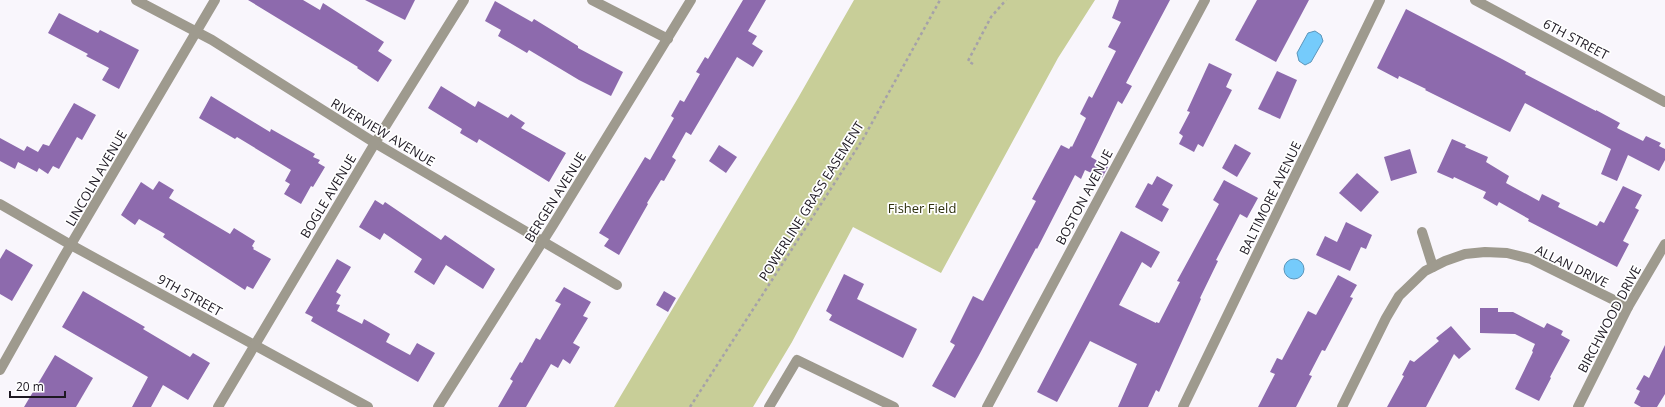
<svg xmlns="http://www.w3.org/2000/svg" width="1665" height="407" font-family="'Open Sans',sans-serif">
<rect width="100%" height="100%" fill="#f9f6fc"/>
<path fill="#c8ce98" d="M854,0h241l-37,58 -117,215 -88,-46 -61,115 -39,65h-139l184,-309z"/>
<g fill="#75cbfb" stroke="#5b95ba">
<path d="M1315,31l6,4 2,6 -12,21 -6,3 -6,-4 -2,-8 11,-20z"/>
<circle cx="1294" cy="269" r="10"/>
</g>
<g fill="#8d6aad">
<path d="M248,0h55l17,10 3,-7 61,39 -6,9 14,9 -14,22 -21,-14 1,-1z"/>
<path d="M365,0h50l-10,20z"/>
<path d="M743,0h23l-18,31 9,5 -5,8 11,7 -10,16 -16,-10 -46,78 -5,-3 -14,25 4,3 -12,21 -3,-1 -14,23 1,1 -29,51 -15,-9 5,-7 -10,-6 46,-76 5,3 24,-42 -3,-2 9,-16 4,2 16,-28 -4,-2 9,-15 3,2z"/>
<path d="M1119,0h51l-44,83 6,3 -10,18 -4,-3 -27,56 17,10 -6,11 -17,-8 -4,9 -6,-4 -38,74 -1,-1 -58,109 -23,41 -23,-12 23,-41 -5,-3 23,-46 10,5 53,-100 -4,-2 29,-54 8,4 2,-3 1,1 14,-29 -6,-4 9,-18 3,2 24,-47 -8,-4 13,-25 -9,-4z"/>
<path d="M1257,0h52l-33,62 -41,-22z"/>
<path d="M495,1l37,21 2,-3 44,27v2l45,24 -12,24 -32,-16 -50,-30 -2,3 -29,-17 3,-6 -16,-9z"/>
<path d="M1406,9l96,50 24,13 -1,2 71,37v-1l24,13 -3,5 26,13 3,-5 15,7 -2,3 6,3v11l-6,11 -31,-16 -11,26 -16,-7 10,-25 -86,-46 -15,29 -85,-42 1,-1 -27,-13 -1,3 -21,-11z"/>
<path d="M59,13l39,20 2,-3 39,20 -20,39 -17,-9 7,-12 -23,-12 2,-2 -40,-21z"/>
<path d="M1209,63l23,11 -6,13 6,3 -29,57 -5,-3 -4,8 -15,-8 4,-8 -4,-3 11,-21 -3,-1z"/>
<path d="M1277,71l20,9 -17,39 -22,-10z"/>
<path d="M441,86l34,21 3,-6 30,17 3,-4 14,9 -4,5 45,25 -17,29 -70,-43 -2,4 -17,-10 2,-4 -34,-21z"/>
<path d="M211,96l59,36 1,-3 44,25 -2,3 7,3 -2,3 7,4 -12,20 -2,-1 -10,18 -17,-10 6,-10 -5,-3 6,-11 -54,-33 -2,2 -36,-21z"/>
<path d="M74,103l22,12 -14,25 -5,-3 -18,32 -6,-3 -5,8 -9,-6 -2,4 -19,-10 -3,7 -15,-8v-23l24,13 3,-5 11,6 5,-8 6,2z"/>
<path d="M1452,139l14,6 -1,2 23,10 -2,5 23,14 -3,7 33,18 3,-7 18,9 -2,4 39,19 3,-5 4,2 19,-37 19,9 -7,13 4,2 -16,31 6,3 -12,23 -89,-46 1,-2 -30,-17 -2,4 -14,-8 3,-6 -32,-15 -1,2 -16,-7z"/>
<path d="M1235,144l16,9 -14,24 -15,-9z"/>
<path d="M719,145l18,12 -11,16 -17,-12z"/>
<path d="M1410,149l7,24 -26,8 -7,-24z"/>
<path d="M1357,173l22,19 -18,20 -22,-19z"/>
<path d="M1157,176l16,9 -11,20 7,4 -7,13 -27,-15 13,-24 4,2z"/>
<path d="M1224,180l34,18 -11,20 -7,-4 -24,46 2,1 -18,37 1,1 -42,93 -3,-2 -8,17h-30l19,-43 -47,-23 -33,61 -20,-10 84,-161 39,21 -9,16 -9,-6 -23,43 37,18v-1l3,1 21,-41 -3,-1 42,-77 -6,-4z"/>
<path d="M159,181l15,9 -5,8 61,36 4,-6 21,13 -3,5 2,2 -1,1 18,10 -18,30 -6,-3 -2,4 -82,-53 2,-3 -26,-15 -4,6 -14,-10 20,-33 12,8z"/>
<path d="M375,200l8,5 2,-3 56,38 4,-5 50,34 -12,20 -37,-24 -12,20 -20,-13 8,-13 -38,-26 -4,7 -21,-13z"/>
<path d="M1346,222l26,13 -6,14 -5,-2 -11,24 -34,-16 9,-19 12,6z"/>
<path d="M6,249l27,16 -21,36 -12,-7v-35z"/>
<path d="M337,259l14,8 -15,25 5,3 -5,9 4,1 -3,6 25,13 2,-5 26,15 -4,8 24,13 7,-12 18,10 -17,29 -107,-61 2,-4 -8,-4z"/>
<path d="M844,274l20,10 -7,15 60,30 -14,29 -74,-38 3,-5 -6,-4z"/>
<path d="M1338,275l19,10 -7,12 3,1 -28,53 -3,-1 -13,25 3,1 -16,31h-38l17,-33 -5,-2 7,-14 5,2 26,-49 8,4z"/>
<path d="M564,287l27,15 -8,14 5,2 -15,25 7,4 -10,17 -7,-5 -5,9 -7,-4 -25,43h-28l15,-26 -3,-2 10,-17 2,1 14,-25 4,2 21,-36 -6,-3z"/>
<path d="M83,291l62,36 -2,2 47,28 3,-4 17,10 -22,37 -25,-15 -12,22h-19l16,-30 -86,-50z"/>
<path d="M664,291l12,7 -8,14 -12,-7z"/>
<path d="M1480,308h18v4h15l31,16 3,-5 16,8 -2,4 9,5 -20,37 1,1 -12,23 -24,-12 18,-37 -1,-1 3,-7 -20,-10 -35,-1z"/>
<path d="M1451,326l20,23 -12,10 -5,-5 -28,53h-39l17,-31 -2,-1 8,-15 4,2 25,-21 -3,-3z"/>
<path d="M1665,345v49l-8,13h-16l-7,-4 6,-12 -4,-2 8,-14 5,3z"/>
<path d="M55,355l38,23 -17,29h-52z"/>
</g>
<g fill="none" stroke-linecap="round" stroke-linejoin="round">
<g stroke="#a5a1a9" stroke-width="2.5" stroke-dasharray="3 3" stroke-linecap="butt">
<path d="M973,64l-5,-3 23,-44 15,-17"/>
<path d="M690,407l173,-268 77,-139"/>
</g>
<g stroke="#9e9a8e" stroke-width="10">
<path d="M136,0l76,40 163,103 242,142"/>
<path d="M592,0l76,39"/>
<path d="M1475,0l190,102"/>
<path d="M0,204l71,41 297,162"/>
<path d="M1422,232l11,35"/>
<path d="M0,370l63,-112 152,-258"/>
<path d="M218,407l157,-264 89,-143"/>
<path d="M438,407l115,-182 138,-225"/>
<path d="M769,407l28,-47 97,47"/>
<path d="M987,407l218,-407"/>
<path d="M1183,407l197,-407"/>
<path d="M1342,407l44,-89 13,-22 26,-25 20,-10 20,-7 20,-2 22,1 24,6 97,48"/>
<path d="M1578,407l50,-100 37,-63"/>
</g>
</g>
<g text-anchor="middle" stroke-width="3.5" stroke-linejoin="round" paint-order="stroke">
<g font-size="13" fill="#1d1822" stroke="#fff">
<text transform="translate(1576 39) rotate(28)" y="5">6TH STREET</text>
<text transform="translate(383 132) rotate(31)" y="5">RIVERVIEW AVENUE</text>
<text transform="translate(96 178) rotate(-60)" y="5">LINCOLN AVENUE</text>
<text transform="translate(328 196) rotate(-59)" y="5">BOGLE AVENUE</text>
<text transform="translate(555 197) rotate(-58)" y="5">BERGEN AVENUE</text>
<text transform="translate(1084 197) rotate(-62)" y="5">BOSTON AVENUE</text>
<text transform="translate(1270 198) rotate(-64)" y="5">BALTIMORE AVENUE</text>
<text transform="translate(811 201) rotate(-58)" y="5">POWERLINE GRASS EASEMENT</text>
<text transform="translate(1572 266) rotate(26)" y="5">ALLAN DRIVE</text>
<text transform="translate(190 295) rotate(29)" y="5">9TH STREET</text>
<text transform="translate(1609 319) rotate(-62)" y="5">BIRCHWOOD DRIVE</text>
</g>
<g font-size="13" fill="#2e310d" stroke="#fff">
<text x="922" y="213">Fisher Field</text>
</g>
</g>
<path d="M10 391v6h55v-6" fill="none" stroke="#1d1822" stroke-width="2"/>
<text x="16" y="391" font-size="12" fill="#1d1822" stroke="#ffffff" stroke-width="3" paint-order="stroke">20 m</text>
</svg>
